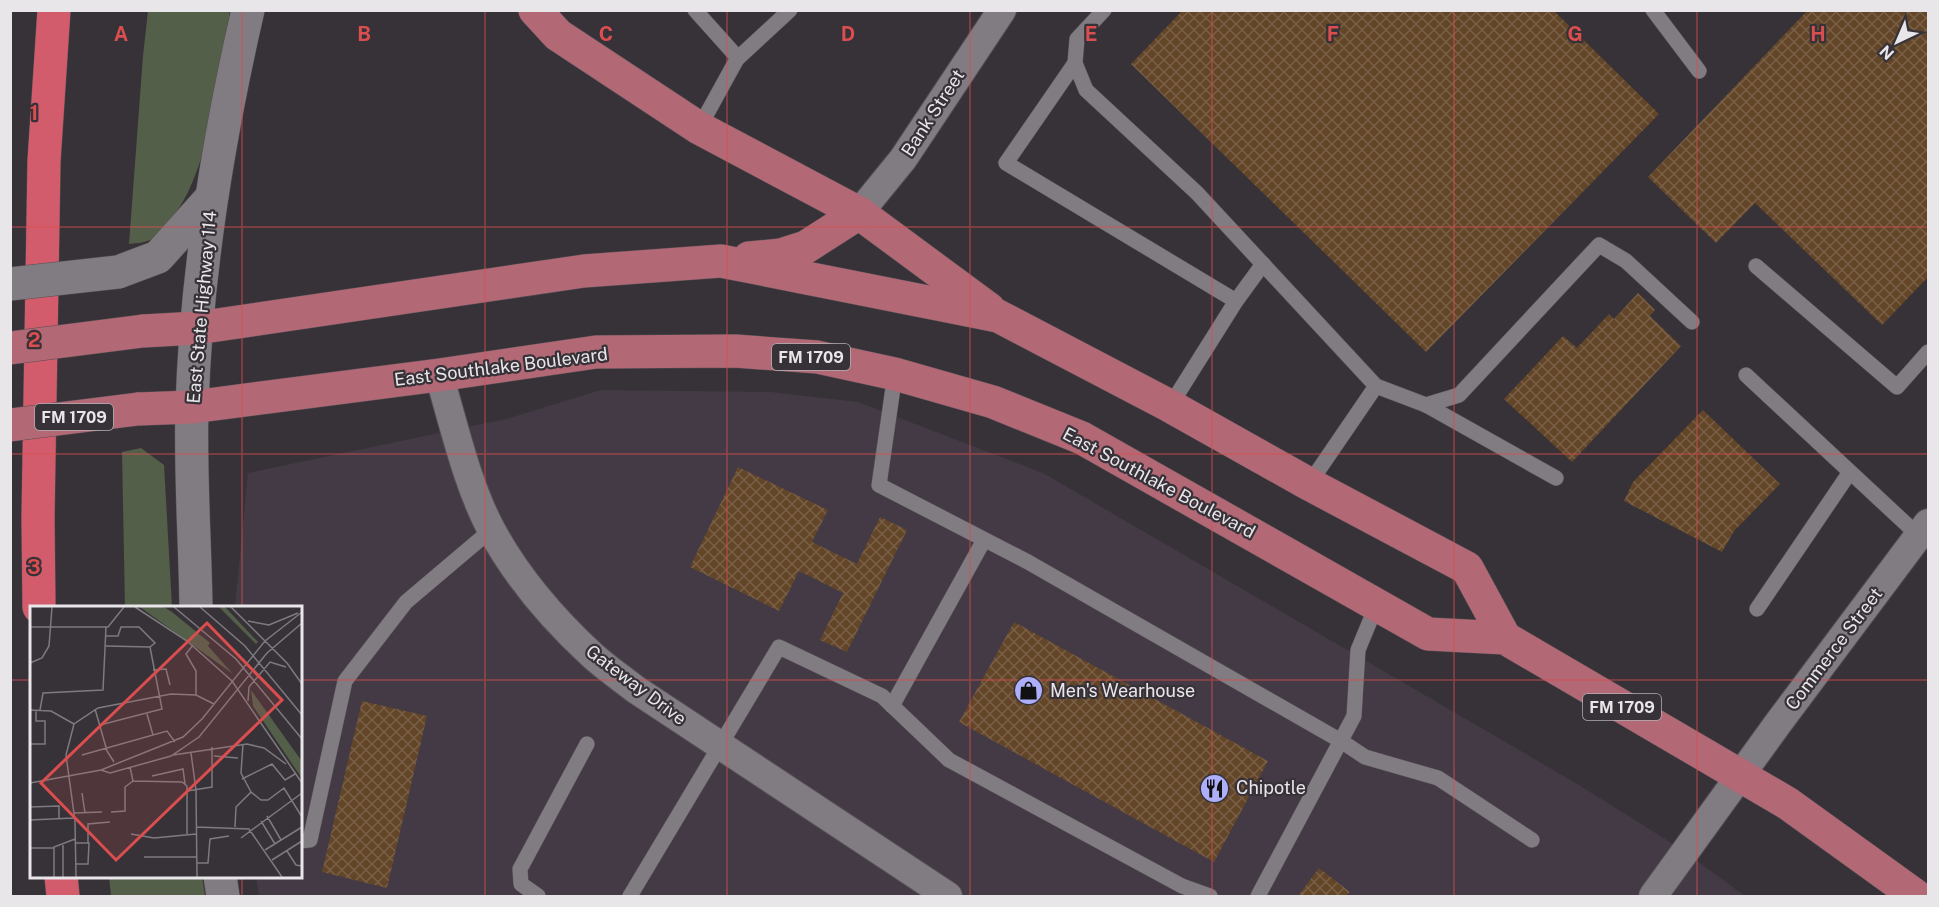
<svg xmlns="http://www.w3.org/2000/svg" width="1939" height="907" font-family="'Public Sans',sans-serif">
<defs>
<pattern id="building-cross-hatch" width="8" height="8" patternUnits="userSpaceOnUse" patternTransform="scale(1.5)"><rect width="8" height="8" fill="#634528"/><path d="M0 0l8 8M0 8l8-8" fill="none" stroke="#796047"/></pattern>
</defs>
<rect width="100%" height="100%" fill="#373238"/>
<path fill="#433a45" d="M601,390l170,2 87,10 185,71 531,309 104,65 67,49h-1486l-3,-20h44v-269h-65l13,-134 258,-54z"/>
<g fill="#545f4a">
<path d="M148,11h82c-11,61 -20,170 -65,215 -4,4 -8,10 -13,13 -7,4 -15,4 -23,5l14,-188z"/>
<path d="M141,448l23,17 8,142h-47l-3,-155z"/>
<path d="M109,876h93l3,20h-94z"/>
</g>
<g fill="url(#building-cross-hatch)">
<path d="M1183,10h370l106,104 -233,238 -295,-288z"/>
<path d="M1808,10h120v267l-46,48 -127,-122 -39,40 -68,-66z"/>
<path d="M1638,293l17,17 -5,6 31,30 -109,116 -68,-63 59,-63 14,12 32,-34 5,5z"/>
<path d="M1703,410l77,74 -46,47 -12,21 -98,-51 9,-19z"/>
<path d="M738,467l90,43 -16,32 45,22 23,-47 27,13 -60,122 -27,-12 23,-47 -44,-22 -20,40 -89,-44z"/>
<path d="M1014,622l254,139 -54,101 -255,-140z"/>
<path d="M362,701l65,15 -40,172 -65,-16z"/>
<path d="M1319,868l31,24 -4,4h-48z"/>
</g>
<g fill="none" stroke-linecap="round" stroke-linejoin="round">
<defs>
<g id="lane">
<path d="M695,10l43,48"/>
<path d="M1104,10l-27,29 -2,24 11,27 111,103 179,193 -67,98"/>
<path d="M1653,10l46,61"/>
<path d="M1075,63l-69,100 230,138"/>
<path d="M699,128l38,-69 53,-49"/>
<path d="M1756,266l141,121 31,-35"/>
<path d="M895,374l-16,111 149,77 313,179 24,16 73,21 94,62"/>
<path d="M1746,375l173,161"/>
<path d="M1376,386l50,19 33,-10 140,-150 27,16 66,61"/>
<path d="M1426,405l130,73"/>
<path d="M1170,406l66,-105 27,-37"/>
<path d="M1757,609l93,-137"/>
<path d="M892,706l92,-166"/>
<path d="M300,841l10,-1 35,-159 61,-79 85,-72"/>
<path d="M538,896l-17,-12 -1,-15 67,-125"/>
<path d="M630,896l149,-249 103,49 67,64 233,126 28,10"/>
<path d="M1258,896l96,-180 4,-66 19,-46"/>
</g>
<g id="street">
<path d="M859,213l44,-54 99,-149"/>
<path d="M439,375c15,50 28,110 53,156 25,46 61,88 100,124 13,12 29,23 43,34l313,207"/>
<path d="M1653,896l126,-174 149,-199"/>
</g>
<g id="secondary">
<path d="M118,272l40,-15 53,-59"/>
<path d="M196,607c-1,-67 -6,-134 -4,-200 4,-134 26,-267 56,-397"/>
<path d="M220,876l3,20"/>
</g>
<g id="primary">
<path d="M535,10l23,25 141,93 160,85 130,96"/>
<path d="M749,258l32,-3 25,-8 53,-34"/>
<path d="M143,331l54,-3 387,-57 137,-10 277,55 172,90 139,78 158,84 38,70"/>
<path d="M138,409l54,-2 247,-32 157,-23 139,-1 82,6 78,17 98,28 89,36 346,196 77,4 282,165 129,93"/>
</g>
<g id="highway">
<path d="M39,607l-1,-89 6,-357 10,-151"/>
<path d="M61,876l2,20"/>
</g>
</defs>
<use href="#lane" stroke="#544f54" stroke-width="16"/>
<use href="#street" stroke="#544f54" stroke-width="30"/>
<use href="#secondary" stroke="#544f54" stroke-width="34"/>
<use href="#primary" stroke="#544f54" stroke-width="34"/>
<use href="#highway" stroke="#544f54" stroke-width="34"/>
<use href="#lane" stroke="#817b82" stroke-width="15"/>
<use href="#street" stroke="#817b82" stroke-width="28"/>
<use href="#secondary" stroke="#817b82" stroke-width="33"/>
<use href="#primary" stroke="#b26875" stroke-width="33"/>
<use href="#highway" stroke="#d35c6c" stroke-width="33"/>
<defs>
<path id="secondary-bridge" d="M10,284l108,-12"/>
<g id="primary-bridge">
<path d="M10,348l133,-17"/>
<path d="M10,425l128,-16"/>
</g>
</defs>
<use href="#secondary-bridge" stroke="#544f54" stroke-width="34" stroke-linecap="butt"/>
<use href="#primary-bridge" stroke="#544f54" stroke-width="34" stroke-linecap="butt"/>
<use href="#secondary-bridge" stroke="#817b82" stroke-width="33"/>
<use href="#primary-bridge" stroke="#b26875" stroke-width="33"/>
</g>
<path fill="none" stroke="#da4e4f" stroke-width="1.5" stroke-opacity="0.55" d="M242,10v597M485,10v886M727,10v886M970,10v886M1212,10v886M1454,10v886M1697,10v886M10,227h1918M10,454h1918M10,680h22M300,680h1628M242,876v20"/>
<defs>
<symbol id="shop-disc" viewBox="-11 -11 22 22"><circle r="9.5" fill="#adaffb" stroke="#373238"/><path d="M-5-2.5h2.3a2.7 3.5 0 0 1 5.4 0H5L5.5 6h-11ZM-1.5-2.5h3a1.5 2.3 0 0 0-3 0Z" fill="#111"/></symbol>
<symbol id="restaurant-disc" viewBox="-11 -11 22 22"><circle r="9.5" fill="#adaffb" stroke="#373238"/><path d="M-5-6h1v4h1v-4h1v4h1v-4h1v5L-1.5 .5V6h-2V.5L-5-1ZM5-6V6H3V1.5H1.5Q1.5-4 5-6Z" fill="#111"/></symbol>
</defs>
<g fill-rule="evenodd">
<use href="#shop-disc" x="1012" y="674" width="33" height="33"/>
<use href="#restaurant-disc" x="1198" y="772" width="33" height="33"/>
</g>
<g text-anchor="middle" stroke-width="4.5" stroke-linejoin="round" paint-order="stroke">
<g fill="#373238" stroke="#b4b0b5" stroke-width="1.5">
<rect x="772" y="344" width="78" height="26" rx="4.5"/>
<rect x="35" y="404" width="78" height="26" rx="4.5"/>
<rect x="1583" y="694" width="78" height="26" rx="4.5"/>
</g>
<g font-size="16" font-weight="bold" fill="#e9e6ea">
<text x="811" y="363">FM 1709</text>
<text x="74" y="423">FM 1709</text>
<text x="1622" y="713">FM 1709</text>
</g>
<g font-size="18" fill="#e9e6ea" stroke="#373238">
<text transform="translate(933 113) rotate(-57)" y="6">Bank Street</text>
<text transform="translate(202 307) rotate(-85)" y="6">East State Highway 114</text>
<text transform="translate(501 367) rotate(-7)" y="6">East Southlake Boulevard</text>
<text transform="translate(1159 483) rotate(28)" y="6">East Southlake Boulevard</text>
<text transform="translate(1834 649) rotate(-53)" y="6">Commerce Street</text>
<text transform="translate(636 685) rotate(37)" y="6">Gateway Drive</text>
</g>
<g font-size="18" fill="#e9e6ea" stroke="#373238" text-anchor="start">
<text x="1050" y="697">Men's Wearhouse</text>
<text x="1236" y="794">Chipotle</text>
</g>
</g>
<g transform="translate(30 606)">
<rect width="272" height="272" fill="#373238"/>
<path d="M110,1h24l8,5 38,31 -2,3 25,28zM189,1h6l33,35 -2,2zM221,84l50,70v17l-48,-71z" fill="#545f4a"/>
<path fill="none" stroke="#7e7a7f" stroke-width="1.5" d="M105,1l52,34 45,40 70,102M144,1l62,52 66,80M170,1l45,39 57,69M201,1l56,56 15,21M218,15l21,4 29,-12M0,21h78l16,-20M76,30h12l3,-9h18l16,16 -5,4M163,39l-7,9 10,17v24M0,57l12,-5 7,-12 3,-39M123,64l13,-1 4,16M218,95l1,-14 21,-25 16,5M65,103l12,42 7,11M0,104l21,1 23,13M10,104l3,-17 60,-3 3,-63M117,108l6,21M70,119l62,-16 -12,-62 -44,-1M0,138h15v-23h-9v-11M161,147l5,37 1,87M52,149l85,-24 8,11M143,149l74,-11 17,4 22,16M184,150l24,2M100,161l3,14 49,1 5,4v48M71,164l9,3 61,-17 28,-19 68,-84 35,-30M122,170l31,-7 2,15M212,173l30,-15 13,16 10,-6M0,177l71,-13 82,-33 19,-18 63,-78 37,-29M157,185l25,-4v-40M221,186l10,8h7l16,-12 18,29M52,187l3,20M0,201l29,-1v13M81,206l14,-1v-24l8,-6M44,207l28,-1M237,210l14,24M0,214l44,-2M231,215l14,23M166,221l53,2 33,48M205,221l1,-20 15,-15 -10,-19 2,-29M101,228l23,4 42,-4M211,232l61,-45M33,237v34M45,237h14l-1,21h-12M58,237v-19l22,-2M0,242h24M235,244l37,-23M257,245l9,14 6,1M114,251h53M242,254l30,-19M167,257h11l2,-24 19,-3M24,271v-30l21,-8M46,271l-1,-56 -9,-66 8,-31 24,-16 73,-14 25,1 18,9"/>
<path fill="#da4e4f" fill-opacity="0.15" stroke="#da4e4f" stroke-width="3" d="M177,17l75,77 -166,160 -75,-77z"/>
<rect width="272" height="272" fill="none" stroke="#e9e6ea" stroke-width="3"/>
</g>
<g font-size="20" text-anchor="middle" font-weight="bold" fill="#da4e4f" stroke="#373238" stroke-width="4.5" stroke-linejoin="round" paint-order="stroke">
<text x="121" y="41">A</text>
<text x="364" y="41">B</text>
<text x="606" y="41">C</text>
<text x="848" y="41">D</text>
<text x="1091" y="41">E</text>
<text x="1333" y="41">F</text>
<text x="1575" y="41">G</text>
<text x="1818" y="41">H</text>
<text x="34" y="120">1</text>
<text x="34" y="347">2</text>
<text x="34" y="574">3</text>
</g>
<rect width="1939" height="907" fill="none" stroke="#e9e6ea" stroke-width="24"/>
<g transform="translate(1897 42) rotate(224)" stroke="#373238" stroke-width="4.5" paint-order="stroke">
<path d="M0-4.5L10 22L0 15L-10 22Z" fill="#e9e6ea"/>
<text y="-9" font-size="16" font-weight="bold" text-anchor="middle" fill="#e9e6ea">N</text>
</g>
</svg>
